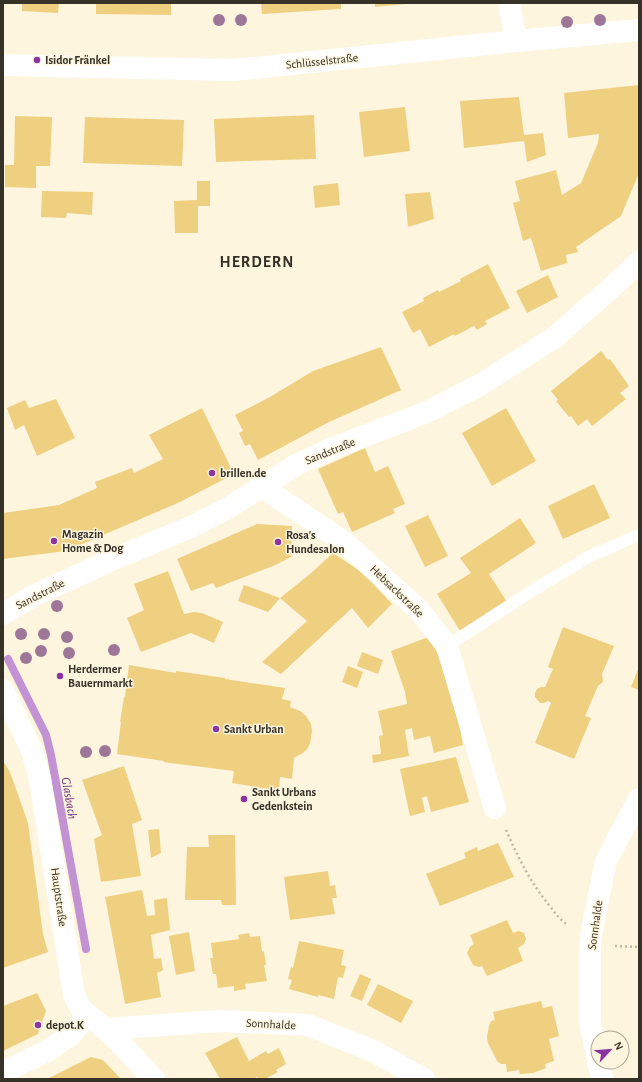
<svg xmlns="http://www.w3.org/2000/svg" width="642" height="1082" font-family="'Alegreya Sans',sans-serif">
<rect width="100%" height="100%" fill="#fef5df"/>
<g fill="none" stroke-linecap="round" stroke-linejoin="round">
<path stroke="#c392d2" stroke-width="8" d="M8,659l38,76 5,20 35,194"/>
</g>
<g fill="#efd081">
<path d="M22,3h37l-1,10 -36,-2z"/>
<path d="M96,3h75v12l-75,-1z"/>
<path d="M261,3h80v6l-79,5z"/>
<path d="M375,3h30v1l-30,3z"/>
<path d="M639,85v88l-18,43 -45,31 2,5 -12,3 1,8 -26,8 -10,-33 -8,3 -10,-38 7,-2 -5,-20 41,-11 6,25 19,-12 17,-40 1,-9 -31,4 -4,-45z"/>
<path d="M519,97l5,38 19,-2 3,22 -19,7 -3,-21 -60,7 -4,-47z"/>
<path d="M405,107l5,44 -46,6 -5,-45z"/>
<path d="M314,115l2,44 -100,3 -2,-43z"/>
<path d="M15,116l37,1 -2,49h-14v22l-31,-1v-22h9z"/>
<path d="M85,117l99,3 -2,46 -99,-3z"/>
<path d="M197,181h13v25h-12v27h-23l-1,-32 23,-1z"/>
<path d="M338,183l2,22 -25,3 -2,-22z"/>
<path d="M42,191l51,1 -1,23 -25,-2 -1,5 -25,-1z"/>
<path d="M430,192l4,27 -26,8 -3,-33z"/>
<path d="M488,264l22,44 -25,13 2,3 -10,6 -3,-4 -19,10 -1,-2 -25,13 -9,-18 -7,4 -11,-21 22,-11 -1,-3 15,-8 1,2 22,-11 -1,-2z"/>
<path d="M548,275l10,22 -31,16 -11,-22z"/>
<path d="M381,347l20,43 -72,32 -71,38 -8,-16 -5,2 -6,-13 4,-2 -8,-16 35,-18 43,-26z"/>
<path d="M601,351l7,9 2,-1 19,27 -9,7 6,6 -34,27 -5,-7 -9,7 -7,-10 -2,1 -13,-16 2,-1 -7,-9z"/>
<path d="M56,399l19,39 -38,18 -13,-31 -9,5 -8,-22 18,-8 4,8z"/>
<path d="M202,408l32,66 -54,28 -114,49 -63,8v-46l56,-8 38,-17 -2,-6 37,-14 2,5 29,-14 -14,-24z"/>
<path d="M506,408l30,53 -44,25 -30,-53z"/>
<path d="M365,448l10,24 13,-6 17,38 -12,5 2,4 -43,19 -9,-20 -5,2 -20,-45z"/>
<path d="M594,484l16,34 -47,21 -15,-33z"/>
<path d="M428,515l20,41 -23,11 -20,-41z"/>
<path d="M520,518l16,25 -47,31 20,31 -47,29 -25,-40 34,-21 -11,-15z"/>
<path d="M257,524l35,2 -1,28 -5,-1 7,3 -20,10 -57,22 -3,-5 -22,8 -14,-32z"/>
<path d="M333,553l30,20 29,31 -24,24 -16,-20 -71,66 -19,-12 45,-41 -27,-23 30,-24z"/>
<path d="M168,571l16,43 10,-2 8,1 21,9 -9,21 -23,-10 -50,19 -14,-34 17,-8 -10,-26z"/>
<path d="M244,585l36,13 -12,14 -30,-11z"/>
<path d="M563,627l51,19 -12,28 1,8 -5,4 -13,30 6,2 -17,41 -39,-16 16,-40 -3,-2 -4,2h-4l-5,-6v-4l2,-4 4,-2h4l8,-18 -5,-2z"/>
<path d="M431,636l18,49 9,32 5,28 -29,8 -4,-17 -16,4 -2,-12 -7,2 4,26 -36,7 -1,-8 9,-1 -2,-18 4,-1 -5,-24 29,-7 -2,-12 -14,-41z"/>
<path d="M362,652l21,8 -5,14 -21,-8z"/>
<path d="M129,665l47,8v-2l49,7v1l60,9 -3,11 9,2 -1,6 10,4 6,5 5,8 1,7 -2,13 -3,5 -4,4 -9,5 -2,21 -12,-2 -1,14 -47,-8 2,-12 -71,-9 1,-1 -47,-7 4,-32h-1l4,-25h1z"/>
<path d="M348,666l15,6 -6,16 -15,-6z"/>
<path d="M639,667v23l-8,-3z"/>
<path d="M456,757l13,45 -38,10 -4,-16 -5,2 3,14 -15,4 -10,-47z"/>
<path d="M3,761l7,11 18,51 15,111 5,18 -45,16z"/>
<path d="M124,766l18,54 -10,4 9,52 -40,6 -7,-43 8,-4 -20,-55z"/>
<path d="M159,829l2,24 -10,5 -3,-28z"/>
<path d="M208,835h27l1,70h-14l-1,-5h-36l2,-53h22z"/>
<path d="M498,843l16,34 -74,29 -14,-32 40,-16 -2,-5 13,-6 1,4z"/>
<path d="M328,871l2,15 5,-1 2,13h-5l3,16 -45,6 -6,-43z"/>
<path d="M142,890l5,26 8,-1 -1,-15 13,-2 3,32 -19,5 3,24 7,-1 2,12 -6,3 4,24 -36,7 -20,-107z"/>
<path d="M507,920l6,13 6,-2 5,2 2,6 -2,5 -6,4 5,13 -36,15 -5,-10 -3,1 -6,-2 -6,-12 3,-6 4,-3 -4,-9z"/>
<path d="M189,932l6,39 -19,4 -7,-39z"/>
<path d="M249,933l1,4 10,-1 2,16 2,-1 2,14h-2l3,16 -22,3 1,5 -12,2v-5l-16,2 -2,-14h-3l-3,-16h3l-2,-15 28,-4 -1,-4z"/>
<path d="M299,941l45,9 -3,15 5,1 -3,12 -5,-1 -4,22 -16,-4v2l-29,-8 3,-9 -4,-1 3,-12 2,1z"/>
<path d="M360,974l11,5 -9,22 -12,-5z"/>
<path d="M378,984l35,17 -12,22 -34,-18z"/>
<path d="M37,993l9,18 -8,23 -35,17v-45z"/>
<path d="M541,1001l2,7 9,-2 7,30 -10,3 5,22 -9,3 1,4 -13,5 -13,1 -1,-4 -12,2 -1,-8h-5l-4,-3 -9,-18 -1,-6 2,-11 2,-5 4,-1 -2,-8z"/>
<path d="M237,1037l12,24 17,-10 2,3 11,-6 7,16 -10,6 2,2 -13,7h-7l-1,-2 -4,2h-33l-15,-26z"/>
<path d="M91,1057l12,3 18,19h-74z"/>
</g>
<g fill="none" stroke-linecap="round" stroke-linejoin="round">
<g stroke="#bdb6a4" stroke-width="2.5" stroke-dasharray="2 3" stroke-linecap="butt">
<path d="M506,830c12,27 24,52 43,75 6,8 11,15 19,20"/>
<path d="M615,946l24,1"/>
</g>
<path stroke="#fff" stroke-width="12" d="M447,646l88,-57 55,-33 49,-21"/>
<g stroke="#fff" stroke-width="22">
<path d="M509,3l7,38"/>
<path d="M3,65l231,5 282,-29 123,-11"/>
<path d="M262,487l82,55 76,69 27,35 48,162"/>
<path d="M3,614l30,-18 83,-38 75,-31 37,-19 68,-43 37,-17 94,-36 53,-27 75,-48 55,-48 29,-27"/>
<path d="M3,690l29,61 8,28 34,216c8,20 17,21 31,34 18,15 33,34 49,50"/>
<path d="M106,1029l114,-8 88,4 65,26 51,28"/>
<path d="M598,1060l-8,-37v-77l2,-17 14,-68 33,-62"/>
<path d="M598,1062l4,17"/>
<path d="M3,1072l44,-21 25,-17 15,-19"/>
</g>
</g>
<g fill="#9d7698">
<circle cx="219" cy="20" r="6"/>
<circle cx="241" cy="20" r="6"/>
<circle cx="600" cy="20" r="6"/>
<circle cx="567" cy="22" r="6"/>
<circle cx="57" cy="606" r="6"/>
<circle cx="21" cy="634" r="6"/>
<circle cx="44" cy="634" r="6"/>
<circle cx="67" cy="637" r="6"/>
<circle cx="114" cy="650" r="6"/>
<circle cx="41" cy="651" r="6"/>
<circle cx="69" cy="653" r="6"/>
<circle cx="26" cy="658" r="6"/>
<circle cx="105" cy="751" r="6"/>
<circle cx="86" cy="752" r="6"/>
</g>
<g fill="#8a34a2" stroke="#fef5df" stroke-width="1.5">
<circle cx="37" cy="60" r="4"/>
<circle cx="212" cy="473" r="4"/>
<circle cx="54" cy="541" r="4"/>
<circle cx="278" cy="542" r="4"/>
<circle cx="60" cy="676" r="4"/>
<circle cx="216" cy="729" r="4"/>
<circle cx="244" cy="799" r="4"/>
<circle cx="38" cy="1025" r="4"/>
</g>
<g text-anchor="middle" stroke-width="3" stroke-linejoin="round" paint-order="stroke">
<g font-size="12" font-weight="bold" fill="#363228" stroke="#fef5df" text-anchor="start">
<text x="45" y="64">Isidor Fränkel</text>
<text x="220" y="477">brillen.de</text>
<text x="62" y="538">Magazin<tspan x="62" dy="14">Home &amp; Dog</tspan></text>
<text x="286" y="539">Rosa's<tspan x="286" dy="14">Hundesalon</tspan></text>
<text x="68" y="673">Herdermer<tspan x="68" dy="14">Bauernmarkt</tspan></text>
<text x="224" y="733">Sankt Urban</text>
<text x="252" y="796">Sankt Urbans<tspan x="252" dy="14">Gedenkstein</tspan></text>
<text x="46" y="1029">depot.K</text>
</g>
<g font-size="12" fill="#363228" stroke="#fef5df">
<text transform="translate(322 61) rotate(-6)" y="4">Schlüsselstraße</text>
<text transform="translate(330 451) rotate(-22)" y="4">Sandstraße</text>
<text transform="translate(397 591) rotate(44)" y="4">Hebsackstraße</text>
<text transform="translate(40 594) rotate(-27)" y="4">Sandstraße</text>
<text transform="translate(59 897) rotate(82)" y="4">Hauptstraße</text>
<text transform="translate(595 925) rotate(-82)" y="4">Sonnhalde</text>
<text transform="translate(271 1024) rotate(3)" y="4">Sonnhalde</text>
</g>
<g font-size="13" font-style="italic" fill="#6c307d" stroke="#fef5df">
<text transform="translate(70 798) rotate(80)" y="5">Glasbach</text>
</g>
<g font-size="16" font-weight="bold" letter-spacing="1" fill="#363228" stroke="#fef5df">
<text x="257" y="267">HERDERN</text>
</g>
</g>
<rect width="642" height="1082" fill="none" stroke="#363228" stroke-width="8"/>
<g transform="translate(610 1050) rotate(64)"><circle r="19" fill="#fef5df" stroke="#aea796"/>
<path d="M0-3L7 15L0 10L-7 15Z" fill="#8a34a2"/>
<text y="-6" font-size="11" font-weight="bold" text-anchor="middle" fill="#363228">N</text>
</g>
</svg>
